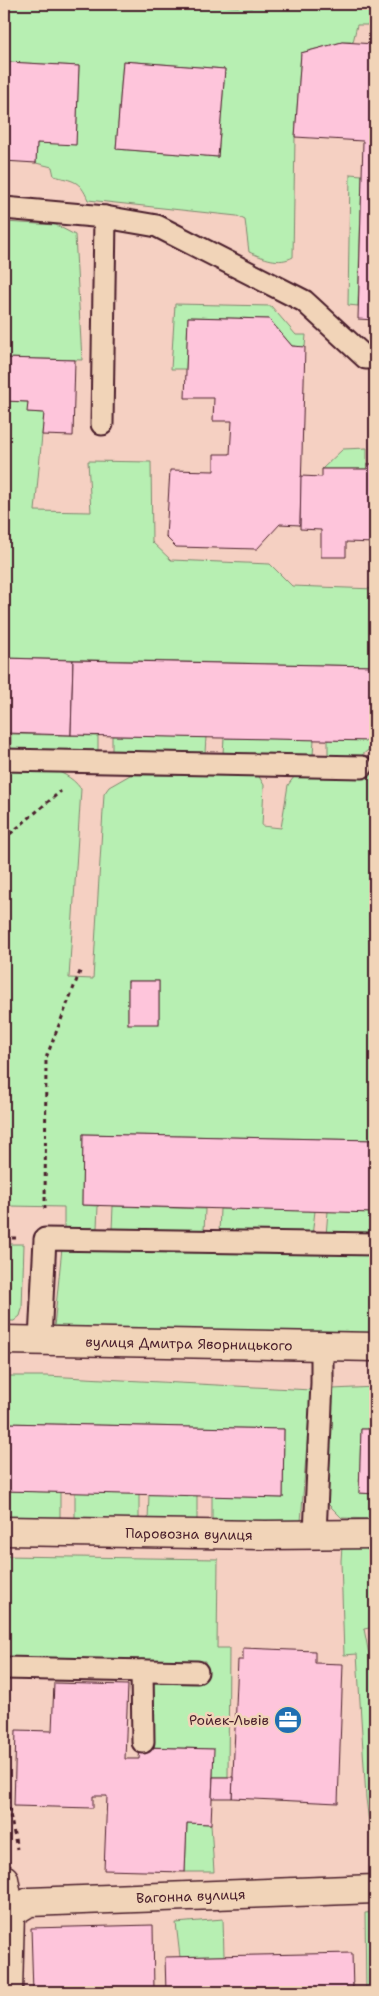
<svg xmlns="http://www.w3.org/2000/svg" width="379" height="1996" font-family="'Shantell Sans',sans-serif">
<rect width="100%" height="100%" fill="#f5d0c2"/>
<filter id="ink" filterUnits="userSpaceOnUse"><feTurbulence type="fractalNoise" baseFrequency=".02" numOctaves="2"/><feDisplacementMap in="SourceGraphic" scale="10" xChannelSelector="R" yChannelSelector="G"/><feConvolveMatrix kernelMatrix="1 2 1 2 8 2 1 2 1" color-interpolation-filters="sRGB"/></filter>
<g filter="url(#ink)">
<g fill="#b7efb2" stroke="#80876e" fill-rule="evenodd">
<path d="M4,4h193l55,3v-3h123v21h-18l-4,17h-11l-41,11 -6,84 -2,120c-14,8 -30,1 -44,-5l-4,-32 -8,-4 -149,-16c-8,-20 -15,-19 -34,-24l-2,-9 -16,-4 1,-20 39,1 3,-78 -75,-4zM123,61l102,8 -7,88 -102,-8z"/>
<path d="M350,174l12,1 -4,131 -10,-1z"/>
<path d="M4,222l52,3 19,10 7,125 -78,-2z"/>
<path d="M175,304l96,2 25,29h10l-1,12 -13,-1 -23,-27 -81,-2 -2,52h-15z"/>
<path d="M4,401l24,1v10l16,1 -9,98 56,1 -3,-51 63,1 1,80 19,18 99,4 22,22 83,3v155l-15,13h-32v-17h44l1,-74 -369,-8z"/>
<path d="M367,448v21h-45l21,-20z"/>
<path d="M11,734l87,2v16l-87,-3z"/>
<path d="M112,736l94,1 -1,16 -93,-2z"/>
<path d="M224,738l90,1 -1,17 -90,-3z"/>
<path d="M375,762v378l-292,-6 -1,71 16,1 -1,22h-33v-21l-54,-1 -1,23h-5v-461c29,1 58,-5 77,21l-12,189 24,1 11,-185 5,-7 21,-12h128l6,10 -2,41 19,2 7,-43 6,-8 67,-2zM128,981h31v42h-31z"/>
<path d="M113,1206l92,3 -1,23 -92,-2z"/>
<path d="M220,1209l95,2 -3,25 -93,-3z"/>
<path d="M328,1211l47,2v23h-49z"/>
<path d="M4,1244h20l-2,65 -2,7 -6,5h-10z"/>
<path d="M62,1248l313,5v81l-321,-7z"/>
<path d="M4,1376h43l264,14 -10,132 -89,1v-27l71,2 1,-69 -280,-6z"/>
<path d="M375,1387v42h-14l-2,64 16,1v25l-33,-1 -16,-16 7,-113z"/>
<path d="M4,1491l56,1v28l-56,-1z"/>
<path d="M75,1492l64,2v27l-64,-2z"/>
<path d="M149,1494l48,1v28l-49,-2z"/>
<path d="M342,1546h21l8,7 4,48v26l-11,2 10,51 1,34v159l-9,-75 -9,-144 -13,1 -3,-94z"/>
<path d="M4,1556l214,3 -1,89h12l-1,129h-15v-28l-60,-2 1,-68h51v-18l-201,-4z"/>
<path d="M187,1823l24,1 3,48h-29z"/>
<path d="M375,1912v80h-9l-1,-79z"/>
<path d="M223,1919l1,37 -44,1 -4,-34z"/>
</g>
<g fill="#fec5db" stroke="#4a1f2b">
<path d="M197,4h55v3z"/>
<path d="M342,42l33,2v276l-17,-1 5,-178 -68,-4 6,-84z"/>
<path d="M123,61l102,8 -7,88 -102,-8z"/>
<path d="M9,62l70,4 -3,79 -39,-2 -1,20 -32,-2z"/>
<path d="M188,317l81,2 23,27 13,1 -5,178 -20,-1 -23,25 -81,-2 -10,-10 4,-67 44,1v-17h16l2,-33h-19l1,-23h-29z"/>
<path d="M4,358l71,2 -2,76 -31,-1 2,-22 -17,-1 1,-10 -24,-1z"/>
<path d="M367,464h8v79l-29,-1v15h-25v-27l-21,-1 1,-53 21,1v-8h45z"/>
<path d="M4,658l69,2 -2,75 -67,-2z"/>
<path d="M73,660l300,6 -1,75 -301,-6z"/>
<rect x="128" y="981" width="31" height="43"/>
<path d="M83,1134l292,6v73l-293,-8z"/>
<path d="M4,1423l280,6 -1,69 -279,-7z"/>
<path d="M361,1429h14v65l-16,-1z"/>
<path d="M243,1648l72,3v12l28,1 -5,139 -106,-5 6,-138h5z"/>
<rect x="374" y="1680" width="1" height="34"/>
<path d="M54,1683l74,2 -3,74h14l1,-12 74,2 -3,75 -24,-1 -2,49 -81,-2 3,-74h-14v12l-79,-2 2,-76 36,1z"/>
<path d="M213,1777h20l-1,21h-20z"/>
<path d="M153,1925l1,67h-121l-2,-64z"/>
<path d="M352,1953l1,39h-187l-1,-35z"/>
</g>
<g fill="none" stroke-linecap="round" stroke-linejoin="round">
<defs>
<g id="lane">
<path d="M4,208l101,9 52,9 147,75 62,57h9"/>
<path d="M102,424l3,-207"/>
<path d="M4,760l358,7"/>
<path d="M40,1340l5,-101 330,5"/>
<path d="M315,1533l7,-150v-36"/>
<path d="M4,1668l193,4"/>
<path d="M142,1671l1,71"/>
</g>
<g id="street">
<path id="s1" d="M4,1531l261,4 110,-1"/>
<path d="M4,1879l6,33 -2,80"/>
<path id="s2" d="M4,1917l25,-15 346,-13"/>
</g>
<g id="secondary">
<path id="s3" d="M4,1340l371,7"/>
</g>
</defs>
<use href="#lane" stroke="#4a1f2b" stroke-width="25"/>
<use href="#street" stroke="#4a1f2b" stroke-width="31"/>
<use href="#secondary" stroke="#4a1f2b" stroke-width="31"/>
<g stroke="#4a1f2b" stroke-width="3" stroke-dasharray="4 4" stroke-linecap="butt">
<path d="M4,839l57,-48"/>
<path d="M45,1209l1,-151 35,-89"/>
<path d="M4,1238h12"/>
<path d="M4,1784l13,65"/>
</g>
<use href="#lane" stroke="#f1d4b8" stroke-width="21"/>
<use href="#street" stroke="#f1d4b8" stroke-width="28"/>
<use href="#secondary" stroke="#f1d4b8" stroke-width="28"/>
</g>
</g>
<defs>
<symbol id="office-disc" viewBox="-11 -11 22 22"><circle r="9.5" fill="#1f6fb2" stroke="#f1d4b8"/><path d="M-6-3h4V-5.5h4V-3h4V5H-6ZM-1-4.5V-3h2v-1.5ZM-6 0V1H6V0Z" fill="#fff"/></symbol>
</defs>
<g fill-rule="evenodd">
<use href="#office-disc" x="272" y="1704" width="32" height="32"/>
</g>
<g text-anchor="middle" stroke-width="5" stroke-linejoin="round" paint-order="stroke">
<g font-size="14" fill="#4a1f2b" stroke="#f1d4b8">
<text dy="5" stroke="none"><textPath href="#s3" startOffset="185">вулиця Дмитра Яворницького</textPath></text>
<text dy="5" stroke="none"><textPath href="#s1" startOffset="185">Паровозна вулиця</textPath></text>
<text dy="5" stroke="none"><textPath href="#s2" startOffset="191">Вагонна вулиця</textPath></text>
</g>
<g font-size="14" fill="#4a1f2b" stroke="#f1d4b8" text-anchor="end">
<text x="269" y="1725">Ройек-Львів</text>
</g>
</g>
<rect width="379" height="1996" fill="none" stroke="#f1d4b8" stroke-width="20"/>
<rect x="10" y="10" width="359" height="1976" fill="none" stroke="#4a1f2b" stroke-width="2" filter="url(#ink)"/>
</svg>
